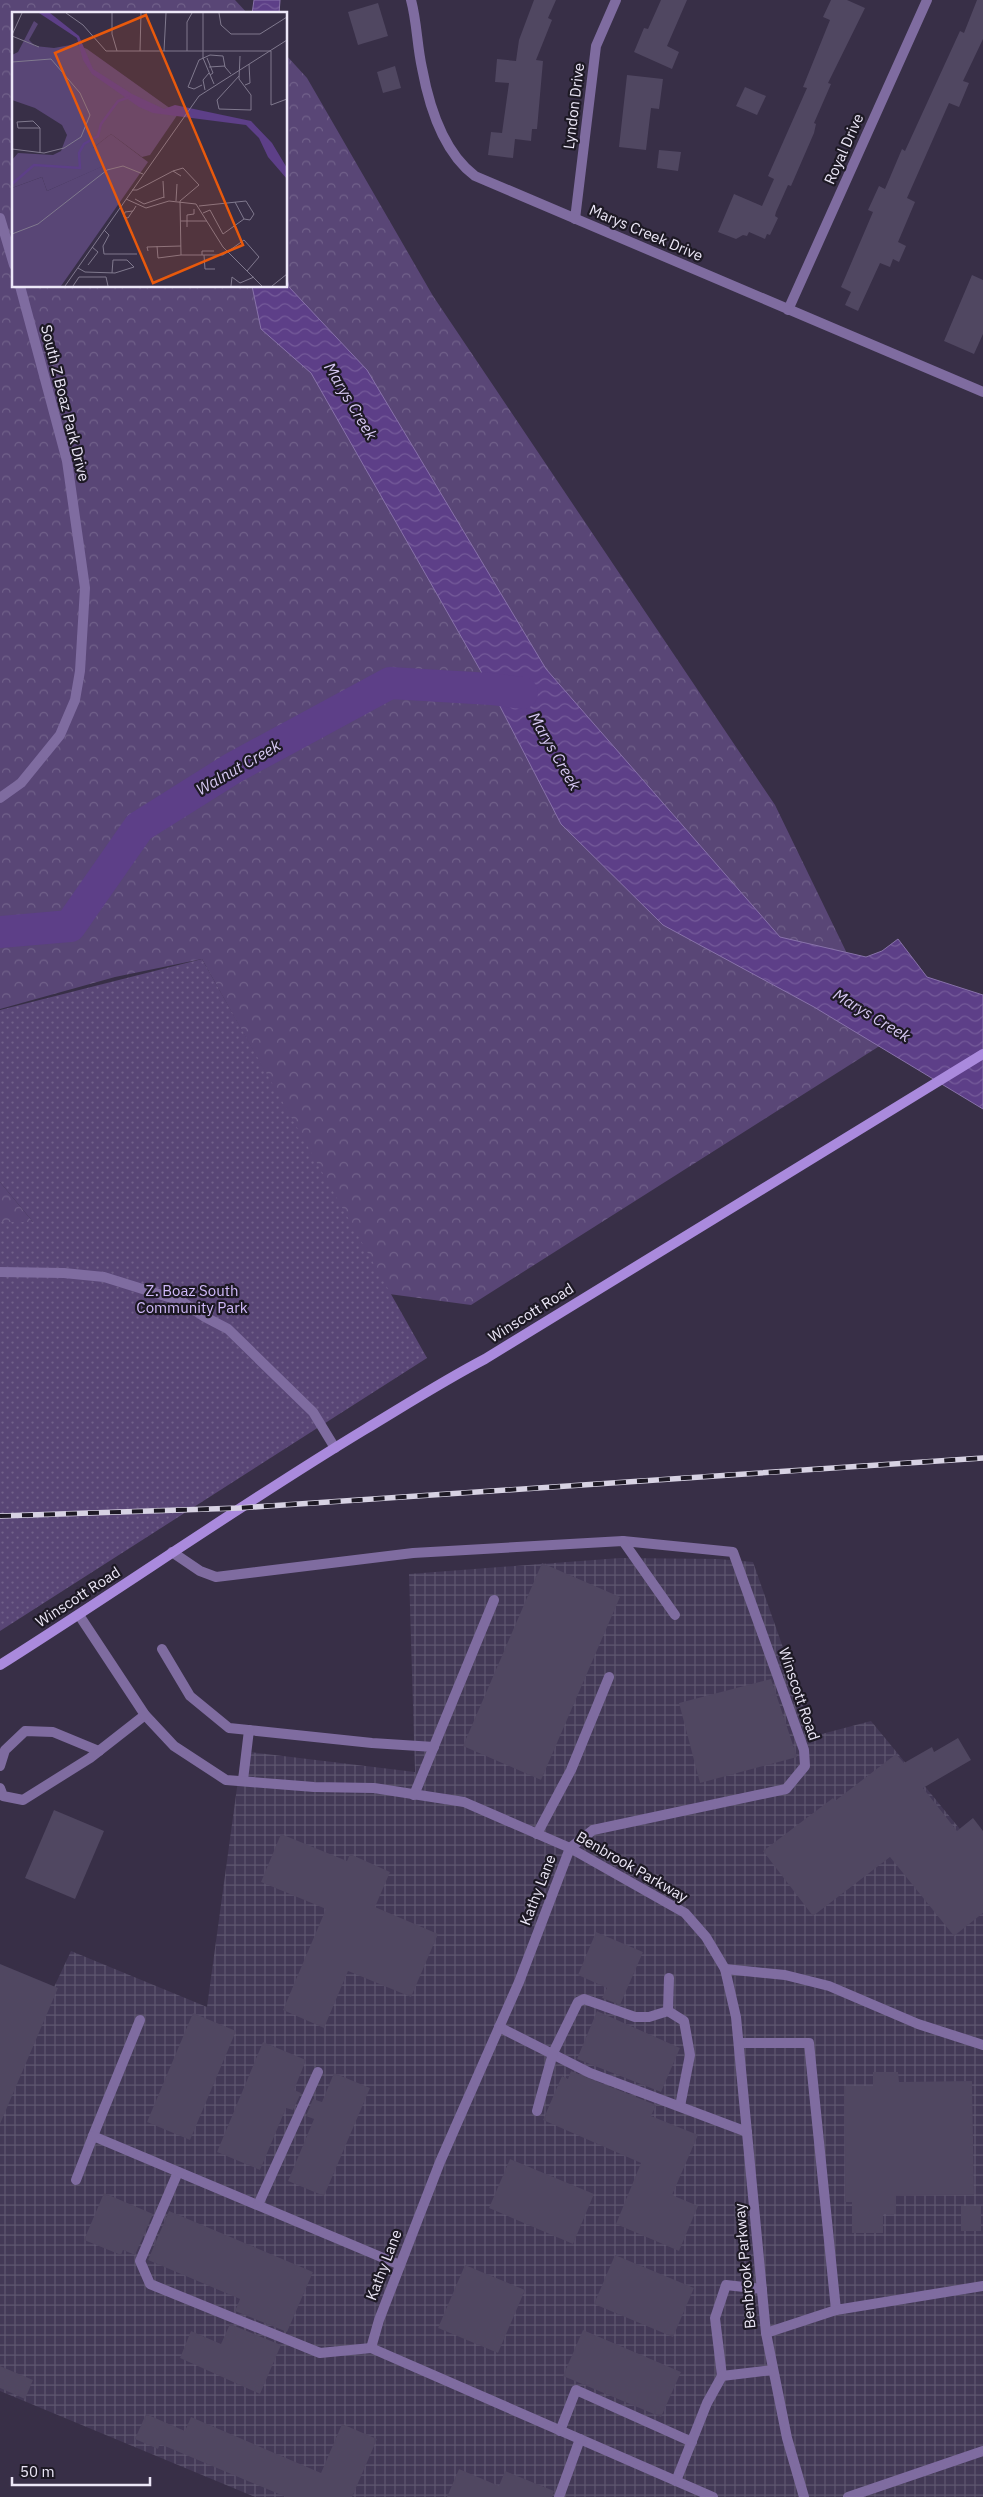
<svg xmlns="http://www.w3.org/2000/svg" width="983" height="2497" font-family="'IBM Plex Sans',sans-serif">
<defs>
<pattern id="industrial-grid" width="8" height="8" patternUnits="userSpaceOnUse" patternTransform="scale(1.25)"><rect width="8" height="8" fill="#433956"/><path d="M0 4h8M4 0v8" fill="none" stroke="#5e566f"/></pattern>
<pattern id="forest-crowns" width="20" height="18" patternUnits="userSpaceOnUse" patternTransform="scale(1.25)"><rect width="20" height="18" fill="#594676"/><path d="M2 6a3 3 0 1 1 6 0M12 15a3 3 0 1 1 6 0" fill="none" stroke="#71618a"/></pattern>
<pattern id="park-dots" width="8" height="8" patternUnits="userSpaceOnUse" patternTransform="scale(1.25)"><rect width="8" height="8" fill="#594676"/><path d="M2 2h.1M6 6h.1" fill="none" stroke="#71618a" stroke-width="1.8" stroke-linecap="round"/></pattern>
<pattern id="water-waves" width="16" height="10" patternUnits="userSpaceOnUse" patternTransform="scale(1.25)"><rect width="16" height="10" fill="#5d3f88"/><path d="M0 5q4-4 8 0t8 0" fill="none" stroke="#755b9a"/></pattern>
</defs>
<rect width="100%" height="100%" fill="#382f47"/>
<path fill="url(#industrial-grid)" d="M620,1558l98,1 35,3 61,174 57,-15 112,136v640h-728l-255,-106v-289l71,-151 136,56 35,-256 173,21 -6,-198z"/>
<g fill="url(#forest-crowns)">
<path d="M0,0h235l13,14h-234v272h272v-231l21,23 126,218 342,509 114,235 -418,265 -82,-11 -187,-335 -87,18 -115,32z"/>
<path d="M0,1182l33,40h-33z"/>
</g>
<path fill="url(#park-dots)" d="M202,959l225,399 -427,273v-409h33l-33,-40v-172z"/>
<g fill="url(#water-waves)" stroke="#8872aa">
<path d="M254,0h26l-1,14h-27z"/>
<path d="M286,275l3,12 78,83 179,299 234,268 86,20 16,-6 16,-12 29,38 56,18v114l-169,-102 -151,-82 -102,-101 -70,-135 -180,-316 -50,-44 -9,-43h34z"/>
</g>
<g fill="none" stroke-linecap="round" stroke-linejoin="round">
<path stroke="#5d3f88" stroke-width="32" d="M0,932l70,-6 69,-99 94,-59 157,-85 101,6 31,4"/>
</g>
<g fill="#504761">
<path d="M534,0h22l-8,18 4,2 -16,40 7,1 -6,68h-5l-1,12 -16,-2 -2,19 -25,-3 3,-23 11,1 7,-50 -14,-1 2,-23 19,2 3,-21z"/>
<path d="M661,0h26l-20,46 12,6 -7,17 -38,-17 10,-24 4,1z"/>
<path d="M831,0h16l18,8 -37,75 3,1 -17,39 2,1 -2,9 -23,53 -3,-1 -12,27 -1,4 3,2 -8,17 -3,-1 -2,5 -16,-7 -2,4 -4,-1 -7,4 -18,-7 16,-38 28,12 12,-27 -6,-3 39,-88 -4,-1 27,-67 -7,-3z"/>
<path d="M977,0h6v39l-20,42 6,2 -10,24 -10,-4 -42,95 8,4 -17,40 8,4 -7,16 -6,-3 -3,8 -10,-4 -22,48 -13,-6 6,-13 -10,-5 32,-75 -5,-2 11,-24 6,3 17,-40 3,2 55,-120 4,2z"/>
<path d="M378,3l10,33 -30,9 -10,-33z"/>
<path d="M395,66l6,22 -18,5 -6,-21z"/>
<path d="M627,75l36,4 -4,30 -8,-1 -5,42 -27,-3z"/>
<path d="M745,87l21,9 -9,19 -21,-9z"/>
<path d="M659,150l22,2 -3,19 -21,-3z"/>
<path d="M972,275l11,5v54l-9,20 -30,-13z"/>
<path d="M542,1563l78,34 -79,183 -78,-34z"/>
<path d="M771,1679l26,78 -97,26 -21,-80z"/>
<path d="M958,1738l13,22 -48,28 34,43 16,-13 10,13v82l-29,23 -64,-79 -77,59 -50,-65 70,-53 2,3 61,-47 8,9 28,-16 2,5z"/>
<path d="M54,1810l50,21 -29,68 -50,-21z"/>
<path d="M281,1834l66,27 3,-7 40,18 -15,35 63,27 -27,63 -63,-26 -24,57 -41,-18 43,-101 -65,-27z"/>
<path d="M596,1932l47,20 -23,53 -18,-7 5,-10 -29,-13z"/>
<path d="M0,1964l58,24 -58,136z"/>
<path d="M597,2011l83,37 -19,44 -84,-33z"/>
<path d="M193,2013l43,18 -46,109 -43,-18z"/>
<path d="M263,2042l43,18 -12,30 7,3 -8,17 -7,-2 -26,62 -43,-18z"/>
<path d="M571,2071l85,34 -5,11 47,19 -26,60 26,11 -19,45 -63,-27 25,-61 -98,-43 19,-44 6,3z"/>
<path d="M873,2072h25l1,10 73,-1 2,114 -78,1v18h-13v19h-31v-31h-7l-1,-116h29z"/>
<path d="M334,2073l36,15 -46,108 -36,-15 26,-62 -8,-3 7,-17 9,3z"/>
<path d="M510,2159l84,35 -21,50 -84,-36z"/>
<path d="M104,2193l49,21 -18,41 -12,-5 -2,5 -37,-15z"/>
<rect x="961" y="2206" width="20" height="25"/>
<path d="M169,2211l144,61 -26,60 -52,-21 5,-12 -92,-39z"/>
<path d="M615,2255l79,33 -21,49 -79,-33z"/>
<path d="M465,2265l60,25 -27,63 -60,-25z"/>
<path d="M230,2324l51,21 -21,49 -80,-36 11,-27 30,13z"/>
<path d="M583,2330l98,42 -20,45 -98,-41z"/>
<path d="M0,2366l33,14 -8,19 -25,-11z"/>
<path d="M146,2414l39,17 6,-14 130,56 21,-49 35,15 -25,58h-66l-126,-53 -2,5 -23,-10z"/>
<path d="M459,2469l40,17 6,-15 49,20 -2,6h-105z"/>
</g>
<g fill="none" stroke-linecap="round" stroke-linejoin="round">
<g stroke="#7f6ca0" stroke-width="10">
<path d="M0,218l14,47"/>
<path d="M0,798l21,-15 39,-48 15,-35 5,-29 5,-83 -18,-127 -47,-175"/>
<path d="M0,1272l64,1 40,4 77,24 24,16 23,12 85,83 22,36"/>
<path d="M162,1649l28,47 39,32 143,15 62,4"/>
<path d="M0,1766l5,-16 20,-19 28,1 46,19"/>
<path d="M243,1780l6,-50"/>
<path d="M0,1788l3,8 20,4 67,-42 55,-43"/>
<path d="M414,1795l80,-195"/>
<path d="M537,1834l34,-64 38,-93"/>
<path d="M725,1969l60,6 44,11 89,38 65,21"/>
<path d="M668,2011l16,10 6,34 -10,51"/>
<path d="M499,2027l91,46 157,59"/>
<path d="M739,2043h70l27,267 147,-24"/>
<path d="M537,2111l16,-58 25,-51 6,-3 51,18h14l19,-6 1,-33"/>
<path d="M93,2136l47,-116"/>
<path d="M178,2172l-38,89 10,23 170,69 51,-5"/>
<path d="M76,2180l17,-44 307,129"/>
<path d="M258,2205l60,-133"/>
<path d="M766,2333l70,-23"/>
<path d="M722,2376l-7,-58 11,-33 36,4"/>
<path d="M560,2431l16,-41 116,52"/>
<path d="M676,2481l31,-78 15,-27 51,-6"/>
<path d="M559,2497l21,-58"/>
<path d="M848,2497l135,-46"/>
</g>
<g stroke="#7f6ca0" stroke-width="10">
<path d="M575,219l21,-173 20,-46"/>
<path d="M788,310l139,-310"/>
<path d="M623,1541l110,11 71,198 1,16 -19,23 -193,41 -23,18 -51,134 -79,180 -61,158 -8,28 342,149"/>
<path d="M172,1552l28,19 16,6 197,-24 210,-12 52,74"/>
<path d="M79,1615l66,100 29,31 52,34 88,7 60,1 90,14 106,46 115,65 21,24 19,32 11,48 30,316 21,105 17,59"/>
</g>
<path stroke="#7f6ca0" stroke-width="10" d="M411,0c6,22 6,46 11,68 7,38 21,84 53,108l508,216"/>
<path stroke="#aa8add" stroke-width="10" d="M0,1665c122,-77 240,-160 364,-235 40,-24 79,-49 121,-71l498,-305"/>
<defs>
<path id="rail" d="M0,1516l239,-8 744,-50"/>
</defs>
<use href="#rail" stroke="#d7d2e3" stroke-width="5.5"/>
<use href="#rail" stroke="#1d1924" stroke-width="4" stroke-dasharray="11" stroke-linecap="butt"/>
</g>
<g text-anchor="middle" stroke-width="4.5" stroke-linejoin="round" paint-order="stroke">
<g font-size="15" fill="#ede8f8" stroke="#1d1924">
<text transform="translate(574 106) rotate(-83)" y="5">Lyndon Drive</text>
<text transform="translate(844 149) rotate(-66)" y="5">Royal Drive</text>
<text transform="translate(646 233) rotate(23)" y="5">Marys Creek Drive</text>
<text transform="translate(65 403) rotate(76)" y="5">South Z Boaz Park Drive</text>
<text transform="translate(531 1313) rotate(-32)" y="5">Winscott Road</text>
<text transform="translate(78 1597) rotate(-33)" y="5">Winscott Road</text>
<text transform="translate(799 1694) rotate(71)" y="5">Winscott Road</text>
<text transform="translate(632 1867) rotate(30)" y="5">Benbrook Parkway</text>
<text transform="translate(538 1890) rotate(-69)" y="5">Kathy Lane</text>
<text transform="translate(384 2265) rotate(-69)" y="5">Kathy Lane</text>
<text transform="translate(745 2266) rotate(-95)" y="5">Benbrook Parkway</text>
</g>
<g font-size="15" fill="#d0baf9" stroke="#1d1924">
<text x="192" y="1296">Z. Boaz South<tspan x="192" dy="17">Community Park</tspan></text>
</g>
<g font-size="16" font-style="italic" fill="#d7c9f3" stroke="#1d1924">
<text transform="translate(351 401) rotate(59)" y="6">Marys Creek</text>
<text transform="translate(555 751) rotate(60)" y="6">Marys Creek</text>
<text transform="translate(238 767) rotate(-30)" y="6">Walnut Creek</text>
<text transform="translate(872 1015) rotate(31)" y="6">Marys Creek</text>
</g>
</g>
<g transform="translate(12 12)">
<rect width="275" height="275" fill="#382f47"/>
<path d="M22,9l4,3 -9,16 6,6 19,2 22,-4 11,5 91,65 -28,41 -8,2 -31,-23 -18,14 13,17 -59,26 -5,-14 -30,11v-28l6,-7 35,2 8,-4 6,-16 -5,-10 -27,-17 -23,-8v-45l6,-3z" fill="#594676"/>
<path d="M99,122l37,28 -87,124h-49v-98l30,-11 5,14 58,-26 -12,-7v-10z" fill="#594676"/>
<path d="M27,1h11l29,23 14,33 39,25 32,15 11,-4 76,16 21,22 15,25v11l-19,-22 -9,-19 -13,-13 -93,-12 -14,-6 -47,-33 -9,-14 -6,-22z" fill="#5d3f88"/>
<path fill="none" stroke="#5d3f88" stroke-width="2.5" d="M0,172l22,-19 46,3 -1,-15 5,-9 14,-8 3,-12 17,-23 12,-4"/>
<path fill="none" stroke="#80798e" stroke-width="1" d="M54,1l17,12 23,26h165v54l16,-6M100,1v21l5,17M191,1v45l11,26M207,1l2,12 10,9h29l27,-17M0,23l10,-22M0,24l27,11M128,39l1,-38M152,39l2,-38M175,39v-29l5,-9M195,46l6,15 -3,2M0,50l39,-3 29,34 10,22 -9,22 -17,11 -20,5 -32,-4M197,55l16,-1M227,64l-22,24 2,9 32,1v-15l-12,-16 1,-23M190,73l-8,4 -6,-2 11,-27 11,-5 13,1 2,11 6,7M233,73l5,-2 -1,-19M193,78l-2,-10 6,-7M28,116l-7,-7 -16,1 1,6h22v25M161,159l10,-3 16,17 -19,16 1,54h42l21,-15 15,17 -12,14M151,169l1,17M120,178h5l36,-19 8,5M114,187l20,9 23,-7 27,3 27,43 39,39M123,187l9,5 20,-7M164,189l1,-17M223,190l9,17M187,194l47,-5 8,13 -4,6 -6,-1 -21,15 -13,-24 -7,3M121,199l-8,1 -1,5 4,1 4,-6 1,-1 3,-5M169,209h26M175,215v-12l7,-1v-5M92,218l5,5 -6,11 1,8h33M0,222l26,-10 69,-54 16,-4 20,8M145,234l1,12 23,-3M136,239l-1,-4 34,-1M190,243v-4h12M192,243l1,14h10M76,253l10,-13 -6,-5M66,256l7,4 30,1 19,-6 -7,-7h-14l-1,13M228,271l14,-6M53,274l134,-190 88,-56M61,274l6,-9h27l2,9M219,274l1,-9 8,6M260,274l15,-12"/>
<path fill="#e8590c" fill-opacity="0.15" stroke="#e8590c" stroke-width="2.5" d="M134,3l97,230 -90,38 -98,-230z"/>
<rect width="275" height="275" fill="none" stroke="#ede8f8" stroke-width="2.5"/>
</g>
<path d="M12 2477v8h138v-8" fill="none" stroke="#ede8f8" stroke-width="2.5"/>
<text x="20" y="2477" font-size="15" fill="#ede8f8" stroke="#1d1924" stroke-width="4" paint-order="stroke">50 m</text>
</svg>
